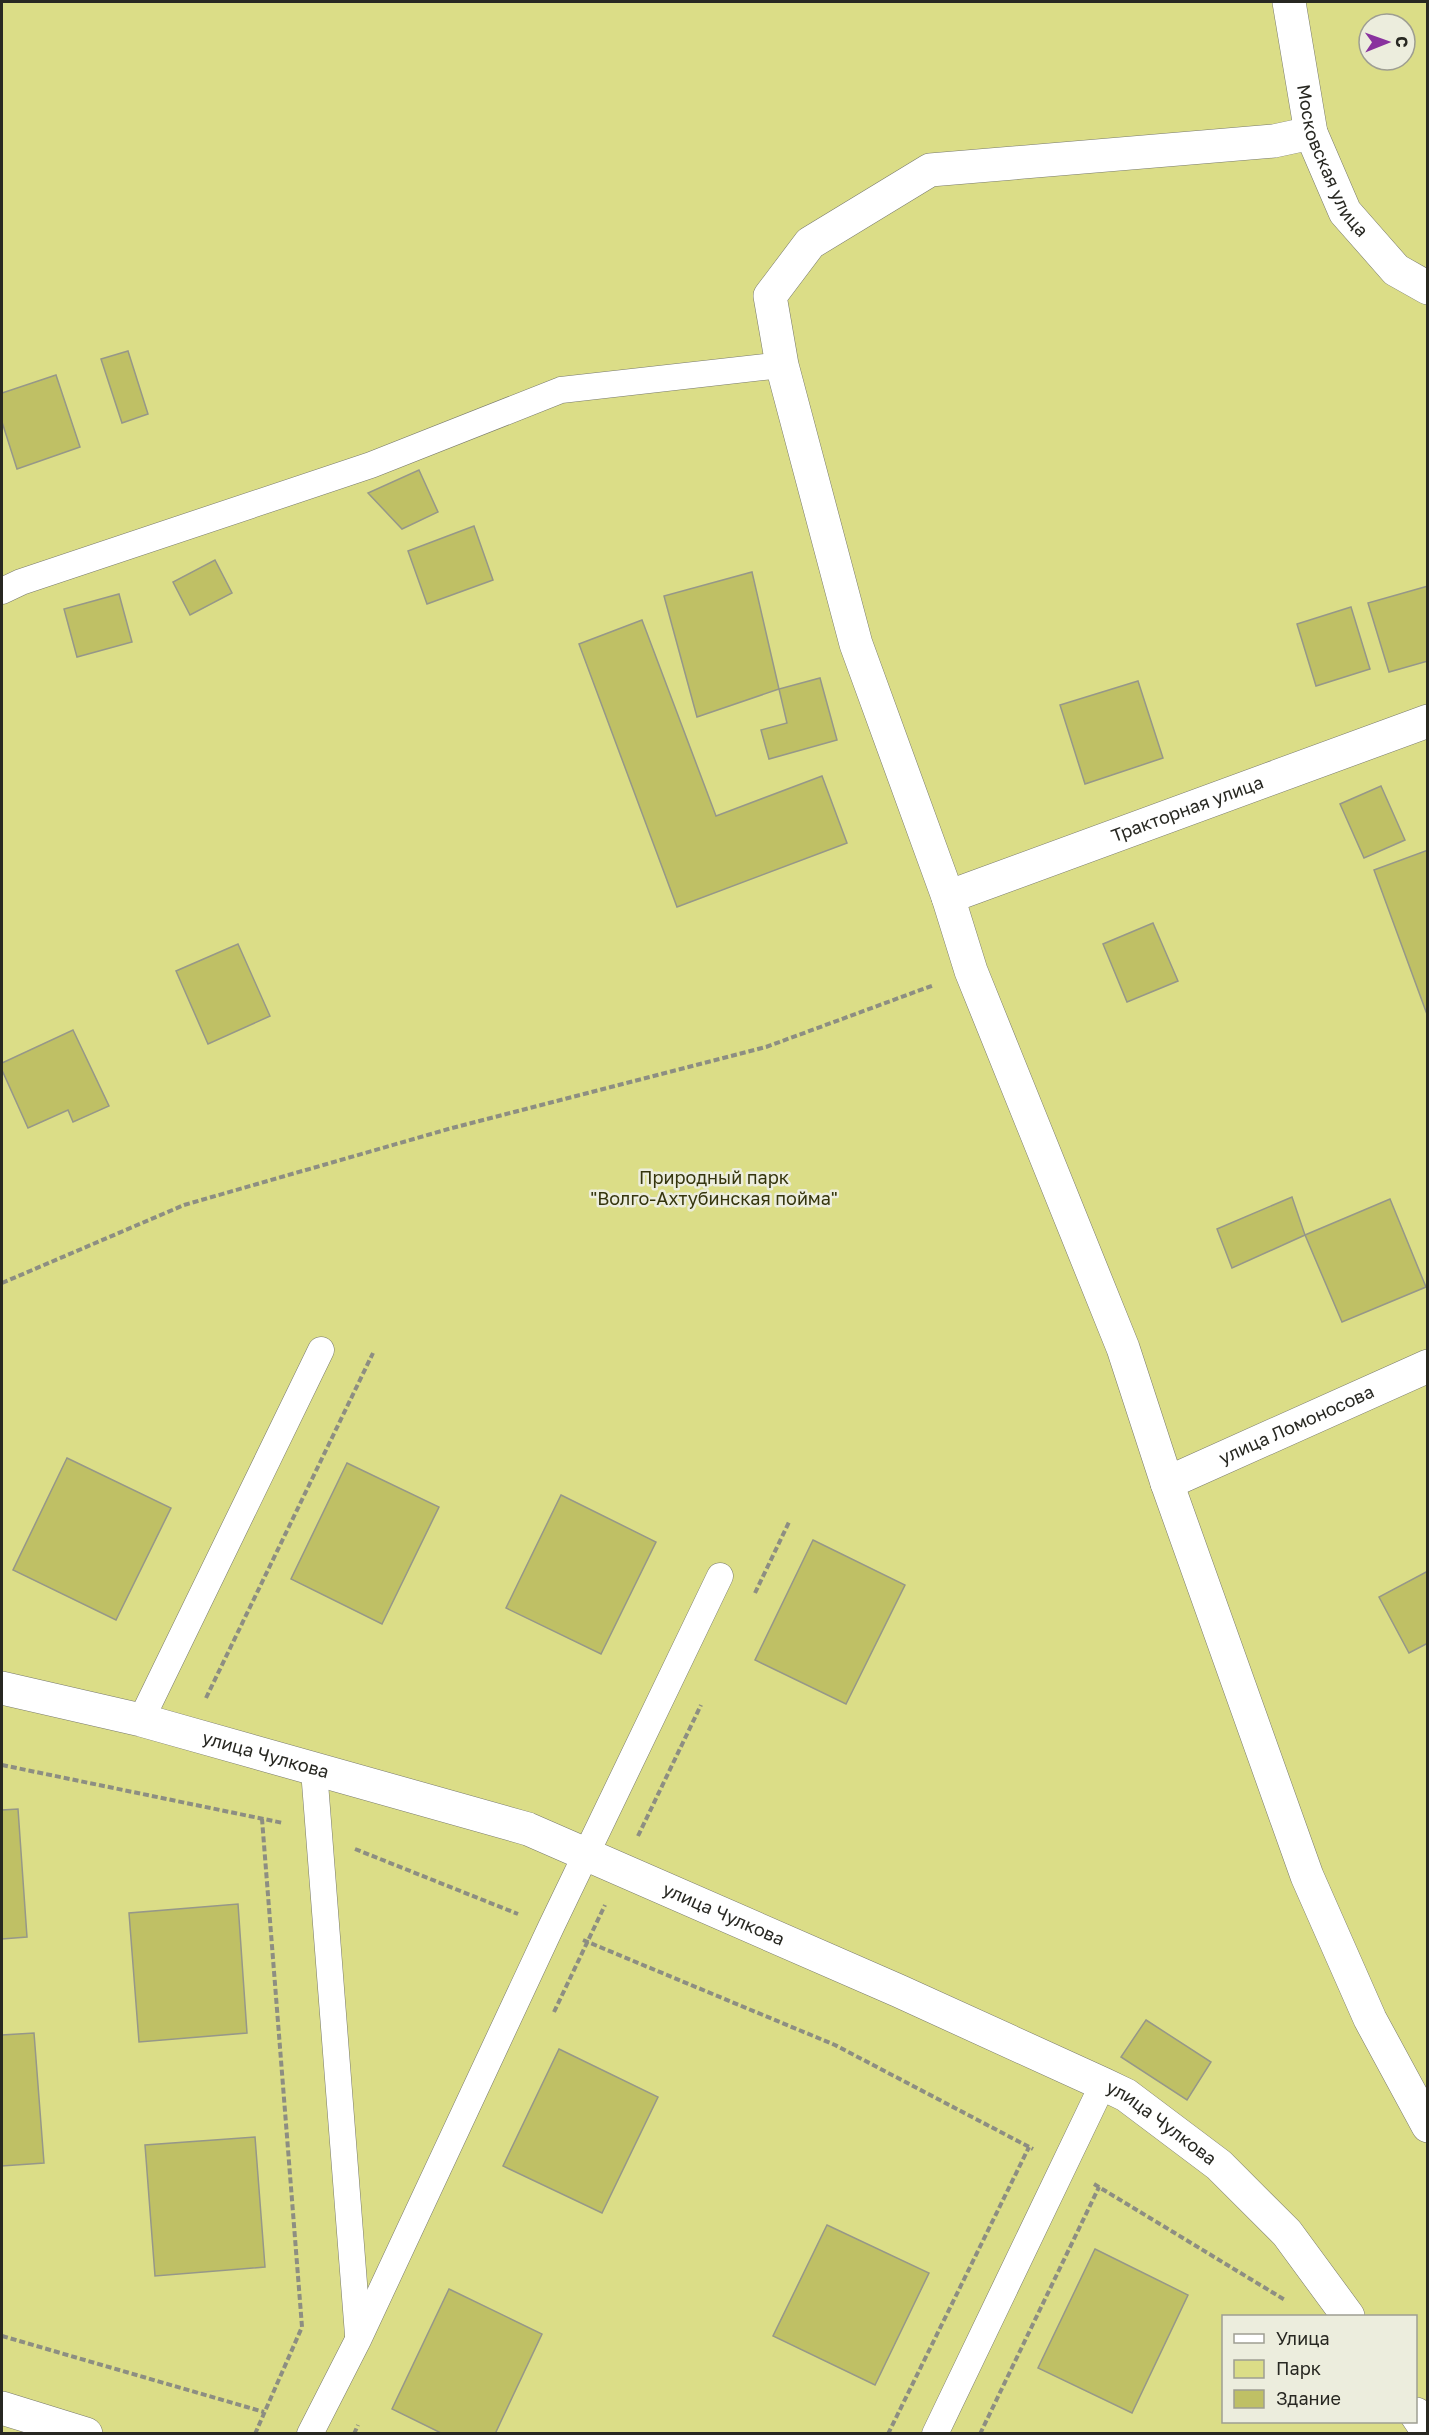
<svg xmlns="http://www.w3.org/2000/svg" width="1429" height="2435" font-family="'Golos Text',sans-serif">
<rect width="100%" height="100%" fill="#eceddd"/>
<path fill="#dbdd87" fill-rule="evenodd" d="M2,2h1425v2431h-1425zM1369,24h36v36h-36zM1224,2316h192v106h-192z"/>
<g fill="#bfc065" stroke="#969789" stroke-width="1.5">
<path d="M128,351l20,63 -26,9 -21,-64z"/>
<path d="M56,375l24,72 -63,22 -15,-47v-29z"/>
<path d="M419,470l19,42 -36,17 -34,-36z"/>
<path d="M474,526l19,54 -66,24 -19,-53z"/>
<path d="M215,560l17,33 -42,22 -17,-33z"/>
<path d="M752,572l27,117 -82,28 -33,-121z"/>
<path d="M1428,586v75l-39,11 -21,-69z"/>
<path d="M119,594l13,48 -55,15 -13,-48z"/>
<path d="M1351,607l19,62 -54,17 -19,-62z"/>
<path d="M642,620l74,196 106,-40 25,67 -170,64 -98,-263z"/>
<path d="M820,678l17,62 -68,19 -8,-29 26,-7 -8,-34z"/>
<path d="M1138,681l25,77 -78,26 -25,-79z"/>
<path d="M1381,786l24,54 -41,18 -24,-54z"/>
<path d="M1428,850v167l-54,-147z"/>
<path d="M1153,923l25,58 -51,21 -24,-58z"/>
<path d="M238,944l32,72 -62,28 -32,-73z"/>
<path d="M73,1030l36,76 -36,16 -5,-12 -40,18 -26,-58v-7z"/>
<path d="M1292,1197l13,38 -73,33 -15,-39z"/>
<path d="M1390,1199l36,88 -84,35 -37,-87z"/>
<path d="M67,1458l104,50 -55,112 -103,-50z"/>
<path d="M347,1463l92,44 -57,117 -91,-45z"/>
<path d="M561,1495l95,47 -55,112 -95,-46z"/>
<path d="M813,1540l92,45 -59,119 -91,-44z"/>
<path d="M1428,1571v72l-19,10 -30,-56z"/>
<path d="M18,1809l9,128 -25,2v-129z"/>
<path d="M238,1904l9,129 -108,9 -10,-129z"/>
<path d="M1146,2020l65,42 -24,38 -66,-43z"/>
<path d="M34,2033l10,130 -42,3v-131z"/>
<path d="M559,2049l99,48 -56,116 -99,-47z"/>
<path d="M255,2137l10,130 -110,9 -10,-131z"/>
<path d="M827,2225l102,48 -54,112 -102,-49z"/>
<path d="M1095,2249l93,46 -56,118 -94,-45z"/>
<path d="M449,2289l93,45 -47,100h-52l-51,-25z"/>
</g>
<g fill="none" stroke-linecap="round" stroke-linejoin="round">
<defs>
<g id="service">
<path d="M2,591l19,-9 350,-117 190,-75 221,-25"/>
<path d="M141,1720l180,-370"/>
<path d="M314,1770l44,565"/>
<path d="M310,2434l49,-96 192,-411 169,-351"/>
<path d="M935,2434l168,-350"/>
</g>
<g id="minor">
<path d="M1311,133l-37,8 -344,29 -120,73 -40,53 12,69 74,279 92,253 23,74 152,377 44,135 140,393 63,143 58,107"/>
<path id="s1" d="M948,897l480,-176"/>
<path id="s2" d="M1167,1483l261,-117"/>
<path id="s3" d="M2,1688l139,32 387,109 371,162 204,93 23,11 93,70 68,68 61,83"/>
<path d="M2,2408l84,26"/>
<path d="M1416,2414l12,18"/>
</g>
<g id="tertiary">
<path id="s4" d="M1289,2l22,131 34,79 51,58 32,18"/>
</g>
</defs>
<use href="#service" stroke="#797a6c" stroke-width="27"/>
<use href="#minor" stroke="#797a6c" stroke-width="34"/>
<use href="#tertiary" stroke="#797a6c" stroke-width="34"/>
<g stroke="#8d8e82" stroke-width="4" stroke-dasharray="6 3" stroke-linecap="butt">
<path d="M2,1283l182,-78 268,-77 314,-81 168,-62"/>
<path d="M755,1593l35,-73"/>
<path d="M206,1698l167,-345"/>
<path d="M2,1765l281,58"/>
<path d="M638,1836l63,-131"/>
<path d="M355,1849l163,65"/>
<path d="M583,1940l252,105 198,104"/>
<path d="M554,2012l51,-107"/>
<path d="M1094,2184l191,116"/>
<path d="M2,2336l262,76"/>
<path d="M255,2434l47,-107 -40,-508"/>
<path d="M354,2434l4,-9"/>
<path d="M888,2434l141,-287"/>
<path d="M980,2434l119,-247"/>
</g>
<use href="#service" stroke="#fff" stroke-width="26"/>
<use href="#minor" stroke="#fff" stroke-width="33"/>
<use href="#tertiary" stroke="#fff" stroke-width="33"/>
</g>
<g text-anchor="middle" stroke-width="5" stroke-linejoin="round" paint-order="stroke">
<g font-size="18" fill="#282822" stroke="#eceddd">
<text dy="6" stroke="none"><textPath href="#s4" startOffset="166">Московская улица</textPath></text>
<text dy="6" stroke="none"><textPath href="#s1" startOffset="255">Тракторная улица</textPath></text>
<text dy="6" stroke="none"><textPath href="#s2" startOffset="142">улица Ломоносова</textPath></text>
<text dy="6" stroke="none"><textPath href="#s3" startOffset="272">улица Чулкова</textPath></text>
<text dy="6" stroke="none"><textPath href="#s3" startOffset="758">улица Чулкова</textPath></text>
<text dy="6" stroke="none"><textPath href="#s3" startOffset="1244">улица Чулкова</textPath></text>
</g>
<g font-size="18" fill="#35350d" stroke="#eceddd">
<text x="714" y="1184">Природный парк<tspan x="714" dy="21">"Волго-Ахтубинская пойма"</tspan></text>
</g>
</g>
<rect width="1429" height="2435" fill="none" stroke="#282822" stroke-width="6"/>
<rect x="1222" y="2315" width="195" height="108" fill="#eceddd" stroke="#9e9e92" stroke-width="1.5"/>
<rect x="1234" y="2334" width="30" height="9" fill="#ffffff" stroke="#9e9e92" stroke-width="1.5"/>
<text x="1276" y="2345" font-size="18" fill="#282822">Улица</text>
<rect x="1234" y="2360" width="30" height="18" fill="#dbdd87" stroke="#9e9e92" stroke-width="1.5"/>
<text x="1276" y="2375" font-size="18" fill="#282822">Парк</text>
<rect x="1234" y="2390" width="30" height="18" fill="#bfc065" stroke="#9e9e92" stroke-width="1.5"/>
<text x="1276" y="2405" font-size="18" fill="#282822">Здание</text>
<g transform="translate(1387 42) rotate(89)"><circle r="28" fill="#eceddd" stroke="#9e9e92" stroke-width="1.5"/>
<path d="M0-4.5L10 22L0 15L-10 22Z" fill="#89329e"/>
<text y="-9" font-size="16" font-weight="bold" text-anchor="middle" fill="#282822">С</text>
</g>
</svg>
